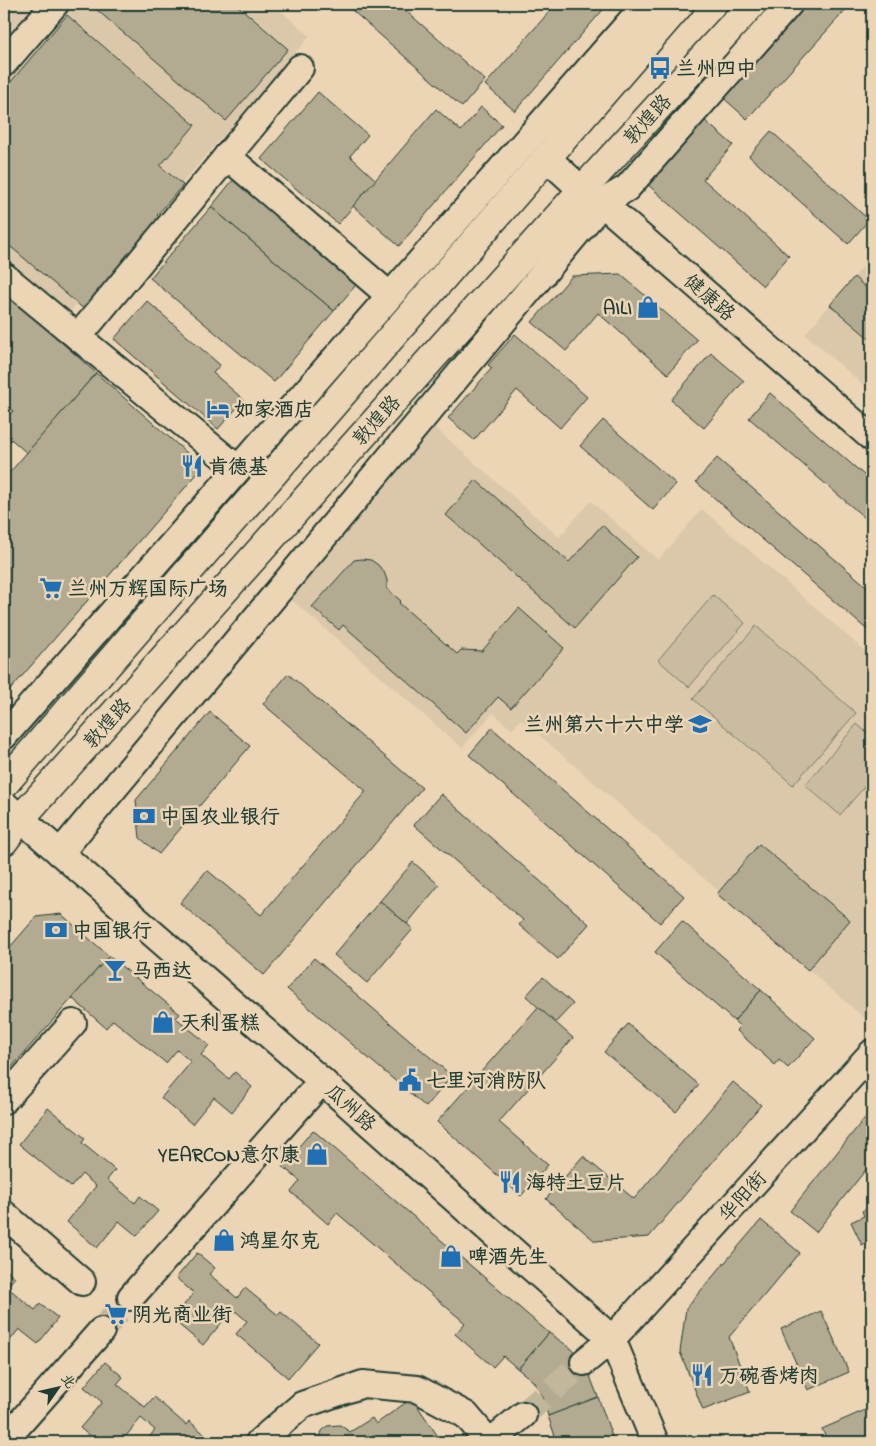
<svg xmlns="http://www.w3.org/2000/svg" width="876" height="1446" font-family="'Indie Flower','LXGW WenKai TC',sans-serif">
<rect width="100%" height="100%" fill="#ecd5b5"/>
<filter id="ink" filterUnits="userSpaceOnUse"><feTurbulence type="fractalNoise" baseFrequency=".02" numOctaves="2"/><feDisplacementMap in="SourceGraphic" scale="10" xChannelSelector="R" yChannelSelector="G"/><feConvolveMatrix kernelMatrix="1 2 1 2 8 2 1 2 1" color-interpolation-filters="sRGB"/></filter>
<g filter="url(#ink)">
<g fill="#dbc8aa">
<path d="M4,4h269l37,32 -248,285 -58,-51z"/>
<path d="M872,256v137l-67,-59z"/>
<path d="M433,426l126,111 32,-36 67,59 44,-51 170,148v368l-351,-306 -9,11 -19,-17 -31,35 -176,-153z"/>
</g>
<g fill="#cabca0" stroke="#747c6a">
<path d="M713,595l32,28 -56,64 -31,-27z"/>
<path d="M756,626l100,87 -63,72 -100,-86z"/>
<path d="M857,724l15,13v41l-32,37 -35,-30z"/>
</g>
<g fill="#b3ab91" stroke="#1f3d34">
<path d="M90,4h146l52,45 -62,72z"/>
<path d="M345,4h53l87,76 -23,27z"/>
<path d="M556,4h52l-93,107 -30,-26z"/>
<path d="M800,4h51l-104,115 -28,-25z"/>
<path d="M67,15l128,110 -35,41 23,19 -26,30 5,5 -76,91 -82,-70v-151z"/>
<path d="M318,92l50,43 -18,21 26,24 -38,44 -77,-65z"/>
<path d="M481,107l21,18 -103,121 -46,-40 83,-97 25,22z"/>
<path d="M703,119l30,26 -30,34 86,77 -26,30 -117,-103z"/>
<path d="M771,131l98,89 -21,24 -99,-88z"/>
<path d="M237,175l123,105 -26,31 -123,-104z"/>
<path d="M211,207l123,104 -60,71 -124,-104z"/>
<path d="M620,274l77,66 -29,34 -70,-61 -32,38 -34,-29 40,-46z"/>
<path d="M854,277l18,16v48l-42,-36z"/>
<path d="M4,291l92,82 -69,80 -23,-20v-12l9,-10 -9,-9z"/>
<path d="M147,301l73,64 -7,8 31,27 -26,29 -104,-90z"/>
<path d="M515,334l72,63 -27,31 -43,-38 -43,50 -26,-22 44,-50 -4,-3z"/>
<path d="M711,353l33,28 -40,47 -33,-28z"/>
<path d="M96,373l107,94 -199,230v-218z"/>
<path d="M770,393l102,89v42l-123,-106z"/>
<path d="M603,420l73,64 -23,26 -73,-64z"/>
<path d="M717,458l155,133v43l-176,-152z"/>
<path d="M476,480l93,82 33,-37 35,32 -62,71 -129,-113z"/>
<path d="M362,559l9,1 7,5 6,7 3,8v9l14,12 -2,2 58,51 4,-4 21,1 37,-43 45,40 -53,60 -13,-11 -32,36 -123,-108 -4,5 -27,-23 42,-47z"/>
<path d="M288,674l134,114 -158,187 -84,-72 27,-33 54,45 105,-124 -103,-87z"/>
<path d="M210,712l40,34 -91,108 -19,-16 -4,-38z"/>
<path d="M492,728l192,168 -24,27 -191,-168z"/>
<path d="M441,794l148,130 -31,35 -39,-34 4,-5 -109,-95z"/>
<path d="M759,844l91,76 -42,50 -91,-76z"/>
<path d="M413,862l26,23 -32,39 -27,-23z"/>
<path d="M380,901l33,28 -46,54 -33,-28z"/>
<path d="M61,914l48,42 -105,120v-122l32,-37z"/>
<path d="M682,921l79,69 -27,31 -79,-69z"/>
<path d="M109,956l71,58 -4,4 33,27 -8,10 28,24 6,-7 17,15 -20,25 -18,-15 -22,27 -31,-26 30,-36 -14,-12 -11,13 -53,-43 -7,8 -34,-30z"/>
<path d="M314,958l138,118 -26,31 -139,-118z"/>
<path d="M543,977l30,27 -18,19 -29,-27z"/>
<path d="M761,990l54,48 -27,30 -9,-8 -4,5 -39,-35 4,-4 -6,-5z"/>
<path d="M538,1007l35,31 -74,84 49,43 -27,31 -84,-74z"/>
<path d="M628,1024l71,61 -23,27 -72,-60z"/>
<path d="M733,1082l28,23 -112,132 -54,4 -49,-42 37,-43 51,43z"/>
<path d="M48,1108l37,30 -3,5 33,27 -8,10 28,23 5,-7 18,15 -21,25 -18,-15 -22,27 -30,-26 29,-36 -14,-12 -11,13 -52,-43z"/>
<path d="M872,1109v53l-56,70 -26,-21z"/>
<path d="M313,1130l236,203 -31,36 -15,-13 -10,11 -38,-33 10,-11 -128,-110 -9,11 -37,-32 9,-11 -18,-15z"/>
<path d="M872,1206v34l-10,5 -11,-23 13,-6 -2,-5z"/>
<path d="M761,1220l39,33 -71,84 21,55 -47,18 -23,-58 6,-44z"/>
<path d="M197,1253l18,15 -6,6 28,24 8,-10 33,27 3,-3 37,31 -30,35 -52,-44 11,-13 -14,-12 -30,36 -31,-26 22,-26 -18,-15z"/>
<path d="M4,1268l11,9 -8,10 28,23 5,-6 18,14 -20,26 -19,-15 -15,19z"/>
<path d="M821,1311l28,61 -41,18 -27,-61z"/>
<path d="M549,1333l23,16 16,22 10,26 -50,19 -5,-19 -10,-16 -15,-12z"/>
<path d="M105,1362l18,15 -6,7 28,23 9,-10 32,28 3,-4 25,21h-69l10,-12 -14,-12 -20,24h-24l-17,-14 22,-26 -18,-15z"/>
<path d="M598,1397l16,45h-57l-9,-26z"/>
<path d="M412,1398l25,37 -10,7h-108l3,-11 5,-5 13,-1 10,7 22,-14 4,6z"/>
<path d="M872,1407v35h-44l-6,-13z"/>
</g>
<g fill="none" stroke-linecap="round" stroke-linejoin="round">
<g stroke="#c3b79b" stroke-width="26" stroke-dasharray="26 13" stroke-linecap="butt">
<path d="M101,1331l30,-34"/>
<path d="M523,1415l61,-53"/>
</g>
<defs>
<g id="minor">
<path d="M4,63l51,-59"/>
<path d="M227,156l162,139"/>
<path d="M547,158l35,32 20,13 270,235"/>
<path d="M4,276l233,192"/>
<path d="M78,337l222,-269"/>
<path d="M4,736l642,-732"/>
<path d="M4,804l318,277 290,258 43,103"/>
<path d="M60,853l542,-650 25,-15 162,-184"/>
<path d="M4,1100l69,-77"/>
<path d="M4,1214l78,68"/>
<path d="M131,1297l191,-216"/>
<path d="M584,1362l28,-23 260,-286"/>
<path d="M4,1441l97,-110"/>
<path d="M259,1442l43,-37 61,-21 54,5 49,26 23,27"/>
<path d="M490,1442l33,-27"/>
</g>
<g id="major">
<path d="M4,784l676,-780"/>
<path d="M4,841l17,-23 561,-628 170,-186"/>
</g>
</defs>
<use href="#minor" stroke="#1f3d34" stroke-width="30"/>
<use href="#major" stroke="#1f3d34" stroke-width="31"/>
<use href="#minor" stroke="#ecd5b5" stroke-width="26"/>
<use href="#major" stroke="#ecd5b5" stroke-width="28"/>
</g>
</g>
<defs>
<symbol id="bus-bare" viewBox="-9 -9 18 18"><path d="M-5-6H5V4H4V6H2V4H-2V6H-4V4H-5ZM-3.5-4V0h7V-4ZM-3.5 1.2v1.5H-2V1.2ZM2 1.2v1.5H3.5V1.2Z" fill="#1f6fb2" stroke="#ecd5b5" stroke-width="2.5" paint-order="stroke"/></symbol>
<symbol id="shop-bare" viewBox="-9 -9 18 18"><path d="M-5-2.5h2.3a2.7 3.5 0 0 1 5.4 0H5L5.5 6h-11ZM-1.5-2.5h3a1.5 2.3 0 0 0-3 0Z" fill="#1f6fb2" stroke="#ecd5b5" stroke-width="2.5" paint-order="stroke"/></symbol>
<symbol id="hotel-bare" viewBox="-9 -9 18 18"><path d="M-6-4.5h1.5V1H6V5H4.5V3h-9V5H-6ZM-4 0a1.8 1.8 0 1 1 3.6 0ZM.5 0V-2.5h3Q6-2.5 6 0Z" fill="#1f6fb2" stroke="#ecd5b5" stroke-width="2.5" paint-order="stroke"/></symbol>
<symbol id="restaurant-bare" viewBox="-9 -9 18 18"><path d="M-5-6h1v4h1v-4h1v4h1v-4h1v5L-1.5 .5V6h-2V.5L-5-1ZM5-6V6H3V1.5H1.5Q1.5-4 5-6Z" fill="#1f6fb2" stroke="#ecd5b5" stroke-width="2.5" paint-order="stroke"/></symbol>
<symbol id="supermarket-bare" viewBox="-9 -9 18 18"><path d="M-6-5.5h2.5l.6 2H6L4.5 2H-2.5L-4.4-4H-6ZM-1.5 3.2a1.3 1.3 0 1 0 .1 0ZM3 3.2a1.3 1.3 0 1 0 .1 0Z" fill="#1f6fb2" stroke="#ecd5b5" stroke-width="2.5" paint-order="stroke"/></symbol>
<symbol id="school-bare" viewBox="-9 -9 18 18"><path d="M0-5L7-2L0 1L-7-2ZM-4 1L0 2.5L4 1V4Q0 6-4 4Z" fill="#1f6fb2" stroke="#ecd5b5" stroke-width="2.5" paint-order="stroke"/></symbol>
<symbol id="bank-bare" viewBox="-9 -9 18 18"><path d="M-6-4H6V4H-6ZM0-2.3a2.3 2.3 0 1 0 0 4.6a2.3 2.3 0 1 0 0-4.6Z" fill="#1f6fb2" stroke="#ecd5b5" stroke-width="2.5" paint-order="stroke"/></symbol>
<symbol id="bar-bare" viewBox="-9 -9 18 18"><path d="M-6-5H6L.8 .8V4.5H3.5V6h-7V4.5H-.8V.8Z" fill="#1f6fb2" stroke="#ecd5b5" stroke-width="2.5" paint-order="stroke"/></symbol>
<symbol id="civic-bare" viewBox="-9 -9 18 18"><path d="M-.6-6.5H3V-4.5H.6V-3L4-1V1h2V6H-6V1h2V-1L-.6-3ZM-1.2 2.5V6h2.4V2.5Z" fill="#1f6fb2" stroke="#ecd5b5" stroke-width="2.5" paint-order="stroke"/></symbol>
</defs>
<g fill-rule="evenodd">
<use href="#bus-bare" x="644" y="52" width="32" height="32"/>
<use href="#shop-bare" x="632" y="291" width="32" height="32"/>
<use href="#hotel-bare" x="202" y="393" width="32" height="32"/>
<use href="#restaurant-bare" x="176" y="450" width="32" height="32"/>
<use href="#supermarket-bare" x="35" y="572" width="32" height="32"/>
<use href="#school-bare" x="684" y="708" width="32" height="32"/>
<use href="#bank-bare" x="128" y="800" width="32" height="32"/>
<use href="#bank-bare" x="40" y="914" width="32" height="32"/>
<use href="#bar-bare" x="99" y="954" width="32" height="32"/>
<use href="#shop-bare" x="147" y="1006" width="32" height="32"/>
<use href="#civic-bare" x="394" y="1064" width="32" height="32"/>
<use href="#shop-bare" x="301" y="1138" width="32" height="32"/>
<use href="#restaurant-bare" x="494" y="1166" width="32" height="32"/>
<use href="#shop-bare" x="208" y="1224" width="32" height="32"/>
<use href="#shop-bare" x="435" y="1240" width="32" height="32"/>
<use href="#supermarket-bare" x="100" y="1298" width="32" height="32"/>
<use href="#restaurant-bare" x="686" y="1359" width="32" height="32"/>
</g>
<g text-anchor="middle" stroke-width="5" stroke-linejoin="round" paint-order="stroke">
<g font-size="20" font-weight="bold" fill="#1f3d34" stroke="#ecd5b5" text-anchor="start">
<text x="676" y="75">兰州四中</text>
<text x="632" y="314" text-anchor="end">AILI</text>
<text x="234" y="416">如家酒店</text>
<text x="208" y="473">肯德基</text>
<text x="68" y="595">兰州万辉国际广场</text>
<text x="684" y="731" text-anchor="end">兰州第六十六中学</text>
<text x="160" y="823">中国农业银行</text>
<text x="72" y="937">中国银行</text>
<text x="132" y="977">马西达</text>
<text x="180" y="1029">天利蛋糕</text>
<text x="426" y="1087">七里河消防队</text>
<text x="300" y="1161" text-anchor="end">YEARCON意尔康</text>
<text x="526" y="1189">海特土豆片</text>
<text x="240" y="1247">鸿星尔克</text>
<text x="468" y="1263">啤酒先生</text>
<text x="132" y="1321">阴光商业街</text>
<text x="719" y="1382">万碗香烤肉</text>
</g>
<g font-size="20" fill="#1f3d34" stroke="#ecd5b5">
<text transform="translate(647 119) rotate(-48)" y="7">敦煌路</text>
<text transform="translate(710 297) rotate(41)" y="7">健康路</text>
<text transform="translate(376 420) rotate(-48)" y="7">敦煌路</text>
<text transform="translate(107 723) rotate(-48)" y="7">敦煌路</text>
<text transform="translate(351 1107) rotate(42)" y="7">瓜州路</text>
<text transform="translate(742 1196) rotate(-48)" y="7">华阳街</text>
</g>
</g>
<rect width="876" height="1446" fill="none" stroke="#ecd5b5" stroke-width="20"/>
<rect x="10" y="10" width="856" height="1426" fill="none" stroke="#1f3d34" stroke-width="2" filter="url(#ink)"/>
<g transform="translate(58 1388) rotate(56)" stroke="#ecd5b5" stroke-width="4" paint-order="stroke">
<path d="M0-4L9 19L0 12L-9 19Z" fill="#1f3d34"/>
<text y="-8" font-size="14" font-weight="bold" text-anchor="middle" fill="#1f3d34">北</text>
</g>
</svg>
